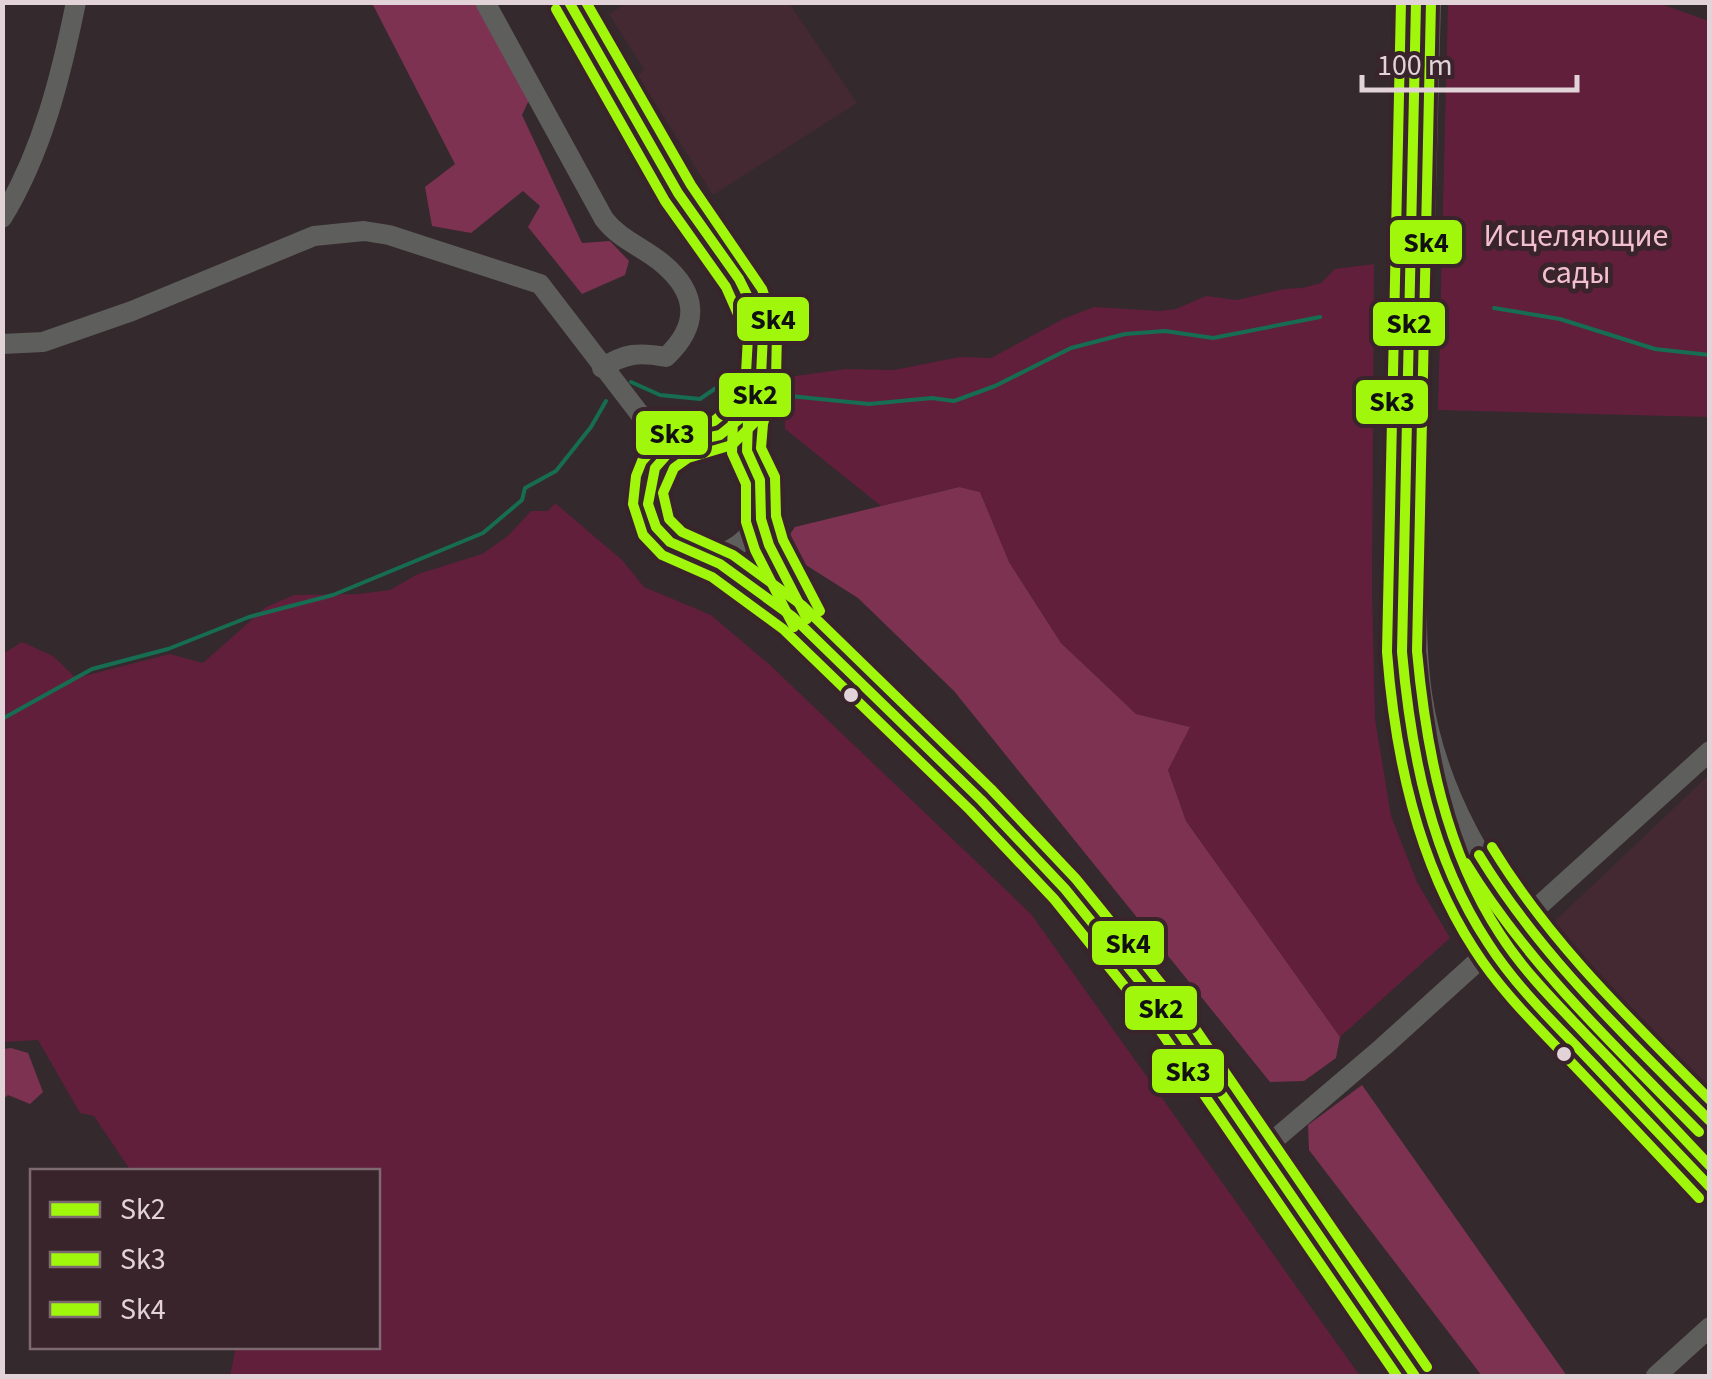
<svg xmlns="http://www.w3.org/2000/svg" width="1712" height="1379" font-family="'Source Sans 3',sans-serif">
<rect width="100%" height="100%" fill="#34292c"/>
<g fill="#442932">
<path d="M627,3h162l68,100 -144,92 -75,-119 6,-7 -35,-55z"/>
<path d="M1709,775v320l-137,-145 -20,-26z"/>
</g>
<g fill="#611f3c">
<path d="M1448,3h210l51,18v396l-271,-7z"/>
<path d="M1374,264l-2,327 3,128 16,97 26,66 33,56 -110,99 -154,-216 -18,-51 21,-43 -53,-13 -75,-71 -52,-81 -29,-70 -22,-5 -77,19 -96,-77v-18l-15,-9 3,-15 8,-9 65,-9 48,1 66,-13 31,1 72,-39 31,-12 65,4 17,-2 30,-13 31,4 47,-11 18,-1 19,-5 14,-14z"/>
<path d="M555,503l67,57 22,27 67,28 59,50 261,249 329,462h-1130l6,-29 142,-1v-174l-247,-1 -37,-55 -14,-3 -42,-73 -35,2v-388l19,-12 31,14 23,22 94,-24 33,9 63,-56 28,-12 64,-1 32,-4 28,-16 64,-20 26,-18 23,-25h17z"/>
</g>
<g fill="#7d3251">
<path d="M372,3h103l54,97 -7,15 60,128 28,-2 19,20 -4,14 -43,19 -54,-67 12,-21 -17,-15 -52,42 -39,-7 -7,-39 30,-23z"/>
<path d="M959,487l21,5 29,70 52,81 75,71 54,13 -22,43 18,51 154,216 -4,21 -32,23 -34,1 -316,-391 -96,-93 -60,-38 -15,-16 12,-17z"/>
<path d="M11,1048l17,5 15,39 -13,12 -22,-9 -5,4v-50z"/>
<path d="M1362,1085l205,291h-85l-173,-226 -1,-25z"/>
</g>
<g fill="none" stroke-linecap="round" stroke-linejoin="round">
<g stroke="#166d51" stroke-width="4">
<path d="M1494,308l66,11 95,30 55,6"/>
<path d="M631,382l29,13 40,4 32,-22"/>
<path d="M770,394l99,10 63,-6 22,3 41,-15 76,-38 54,-14 40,-3 48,7 107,-21"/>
<path d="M2,719l90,-50 76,-20 81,-32 84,-22 150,-62 39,-33 3,-12 31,-17 35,-44 15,-26"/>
</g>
<g stroke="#5e5e5d" stroke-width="20">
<path d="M485,2l119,217c16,21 39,28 58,44 36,30 38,62 4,94 -27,-5 -41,-4 -64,11"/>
<path d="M569,2l85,152 81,121 24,45 4,42 -13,46 -2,51"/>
<path d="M1416,2l-14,650c7,94 27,188 74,272 26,47 65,86 102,124 44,47 88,93 132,140"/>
<path d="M1431,2l-15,563c1,43 0,87 6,129 26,180 170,303 288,428"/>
<path d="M2,218c40,-65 59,-142 74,-216"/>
<path d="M2,344l41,-2 89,-31 182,-75 50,-5 25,4 151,49 129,168"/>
<circle cx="705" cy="497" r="58"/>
<path d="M760,515l23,62 28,49"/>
<path d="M703,555l57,36 57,46 176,175 76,81 101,125 245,358"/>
<path d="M1261,1151l122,-104 327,-296"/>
<path d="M1656,1376l54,-49"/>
</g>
<defs>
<g id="bus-1">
<path d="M569,2l109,191 61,86 18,36 6,19 -2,42 -7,22 -12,19 -22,18 -32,7 -17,8 -16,18 -7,36 8,23 14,15 50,22 73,53 188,183 84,89 106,131 244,356"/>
<path d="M1416,2l-14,650c9,101 29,205 86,291 25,39 58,72 90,105 44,46 88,93 132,139"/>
<path d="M759,383l-11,38 -1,30 13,29 1,39 8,26 38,74"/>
<path d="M1479,855c62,102 148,182 231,266"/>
</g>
<g id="bus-2">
<path d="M1401,2l-14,650c8,103 30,209 87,297 26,41 61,75 94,110 44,46 88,93 131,139"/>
<path d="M556,9l109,192 61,86 22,50 -2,36 -16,35 -16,13 -31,7 -19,9 -22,24 -6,15 -3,28 10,31 19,20 50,22 71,52 187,181 84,89 105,130 238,347"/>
<path d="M745,378l-12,40 -1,35 14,31v38l9,28 39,77"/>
<path d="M1466,863c63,103 150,184 233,269"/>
</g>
<g id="bus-3">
<path d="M586,2l105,183 71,104 15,43 -1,47 -14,36 -30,30 -44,13 -14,10 -11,25 6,26 13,13 51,23 70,51 188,183 85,90 107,132 244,356"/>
<path d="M1431,2l-14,649c9,98 28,199 83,283 25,39 58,71 89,104 41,42 80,85 121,128"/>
<path d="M773,388l-10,36 -2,24 14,29 1,39 7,24 37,71"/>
<path d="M1492,847c59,97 139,173 218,253"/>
</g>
</defs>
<use href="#bus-1" stroke="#39242b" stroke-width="18"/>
<use href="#bus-2" stroke="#39242b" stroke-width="18"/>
<use href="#bus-3" stroke="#39242b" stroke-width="18"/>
<use href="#bus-1" stroke="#a1f70c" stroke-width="10"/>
<use href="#bus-2" stroke="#a1f70c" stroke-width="10"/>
<use href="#bus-3" stroke="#a1f70c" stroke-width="10"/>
</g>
<g fill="#e2d3d8" stroke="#39242b" stroke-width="4">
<circle cx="851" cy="695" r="9"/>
<circle cx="1564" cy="1054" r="9"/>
</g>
<g text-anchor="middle" stroke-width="10" stroke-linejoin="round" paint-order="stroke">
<g font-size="32" fill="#f2bfd0" stroke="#39242b">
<text x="1576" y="246">Исцеляющие<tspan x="1576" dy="37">сады</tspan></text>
</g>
</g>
<g stroke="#39242b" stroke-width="4">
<rect x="1388" y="218" width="76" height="48" rx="10" fill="#a1f70c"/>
<rect x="735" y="295" width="76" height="48" rx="10" fill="#a1f70c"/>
<rect x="1371" y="300" width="76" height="48" rx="10" fill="#a1f70c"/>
<rect x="717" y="371" width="76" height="48" rx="10" fill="#a1f70c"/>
<rect x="1354" y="378" width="76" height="48" rx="10" fill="#a1f70c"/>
<rect x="634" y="409" width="76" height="48" rx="10" fill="#a1f70c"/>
<rect x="1090" y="919" width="76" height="48" rx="10" fill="#a1f70c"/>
<rect x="1123" y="984" width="76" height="48" rx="10" fill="#a1f70c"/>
<rect x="1150" y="1047" width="76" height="48" rx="10" fill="#a1f70c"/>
</g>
<g font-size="28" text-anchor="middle" font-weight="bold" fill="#111">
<text x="1426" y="252">Sk4</text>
<text x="773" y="329">Sk4</text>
<text x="1409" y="333">Sk2</text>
<text x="755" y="404">Sk2</text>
<text x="1392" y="411">Sk3</text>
<text x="672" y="443">Sk3</text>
<text x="1128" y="953">Sk4</text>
<text x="1161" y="1018">Sk2</text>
<text x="1188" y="1081">Sk3</text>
</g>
<rect width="1712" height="1379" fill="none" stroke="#e2d3d8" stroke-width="10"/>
<rect x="30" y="1169" width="350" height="180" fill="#39242b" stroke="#7d6a70" stroke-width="2.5"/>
<rect x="50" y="1202" width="50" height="15" fill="#a1f70c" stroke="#7d6a70" stroke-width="2.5"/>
<text x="120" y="1219" font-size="30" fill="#e2d3d8">Sk2</text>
<rect x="50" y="1252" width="50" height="15" fill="#a1f70c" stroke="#7d6a70" stroke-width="2.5"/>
<text x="120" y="1269" font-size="30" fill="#e2d3d8">Sk3</text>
<rect x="50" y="1302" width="50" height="15" fill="#a1f70c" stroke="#7d6a70" stroke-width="2.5"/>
<text x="120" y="1319" font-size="30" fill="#e2d3d8">Sk4</text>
<path d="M1362 75v15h215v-15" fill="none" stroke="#e2d3d8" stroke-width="5"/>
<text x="1377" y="75" font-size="30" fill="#e2d3d8" stroke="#39242b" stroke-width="8" paint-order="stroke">100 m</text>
</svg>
